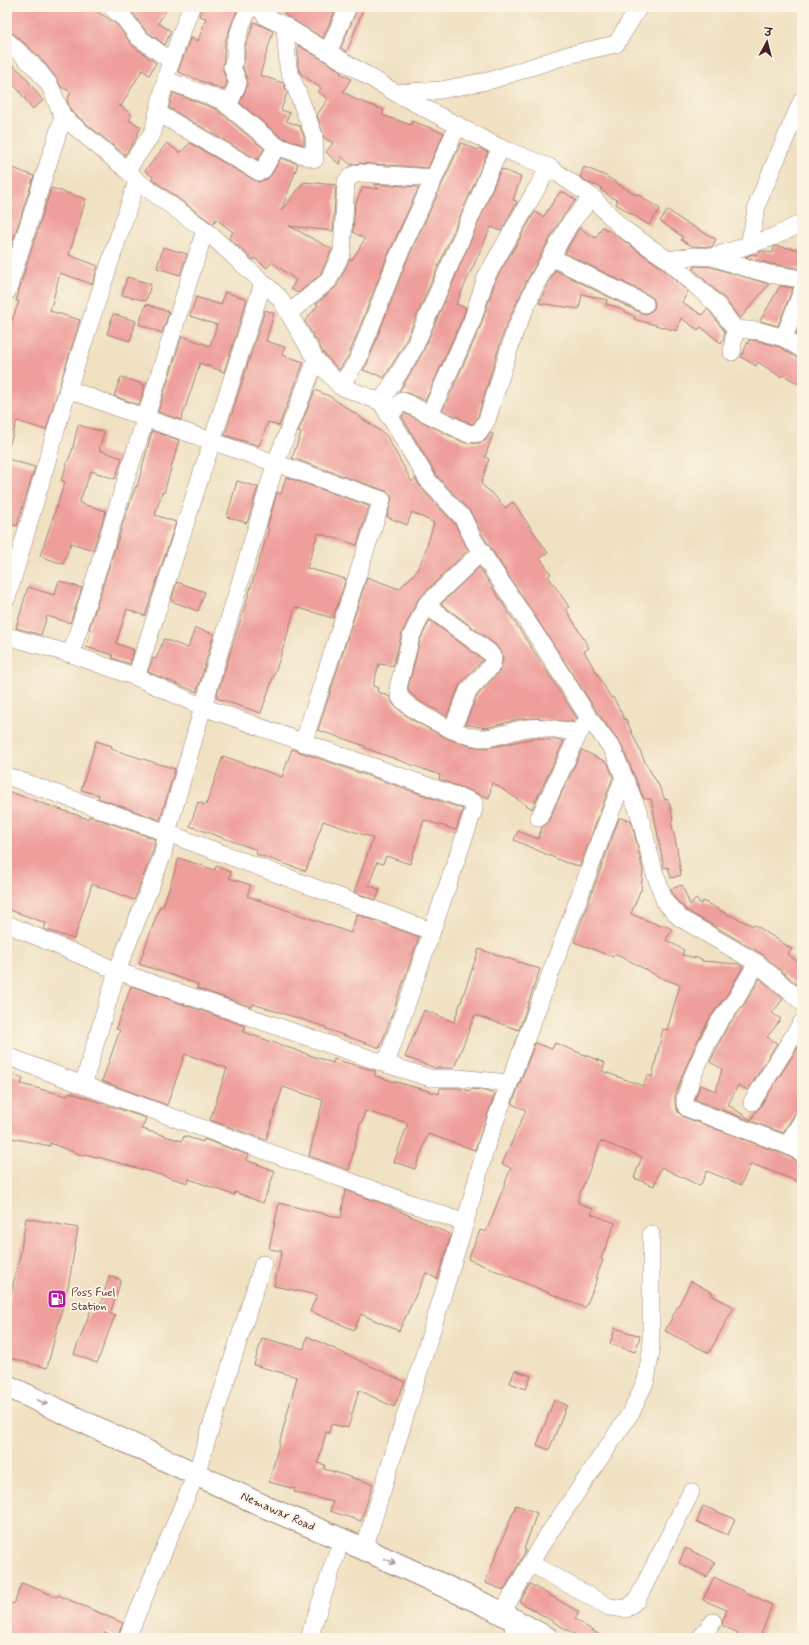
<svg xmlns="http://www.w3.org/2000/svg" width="809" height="1645" font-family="Mynerve,'Playpen Sans Deva',sans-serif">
<rect width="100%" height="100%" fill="#fcf5e5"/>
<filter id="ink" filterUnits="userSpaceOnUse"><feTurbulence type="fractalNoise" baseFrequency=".025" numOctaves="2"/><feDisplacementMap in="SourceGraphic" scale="8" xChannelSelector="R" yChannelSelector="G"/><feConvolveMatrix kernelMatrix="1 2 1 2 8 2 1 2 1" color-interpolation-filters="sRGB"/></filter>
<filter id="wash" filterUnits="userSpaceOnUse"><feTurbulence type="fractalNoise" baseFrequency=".012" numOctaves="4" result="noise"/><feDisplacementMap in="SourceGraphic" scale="16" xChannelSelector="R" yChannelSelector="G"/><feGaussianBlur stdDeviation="0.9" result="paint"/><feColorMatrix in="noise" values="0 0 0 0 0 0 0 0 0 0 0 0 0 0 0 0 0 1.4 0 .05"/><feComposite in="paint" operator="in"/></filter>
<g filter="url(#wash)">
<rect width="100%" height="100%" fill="#f0e1c2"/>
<g id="blocks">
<g fill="#ef9f9b">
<path d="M7,7h83l19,12 9,7 14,19 24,18 -7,12 -7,-5 -21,36 -2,-1 13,10 -3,5 12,7 -5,10h1l-12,18 -54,-44 -4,-11 4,-8 -10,-5 -3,-7 -14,-18 -10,-10 -20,-18 -7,-3z"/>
<path d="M132,7h36l-10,16 13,8 -6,14 -20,-15 -15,-20z"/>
<path d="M202,7h37l-6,13 -8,22 -2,28 4,13 -3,7 -46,-18 12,-34 8,3 8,-23 -7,-2z"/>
<path d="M278,7h59l-14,31 -36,-22z"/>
<path d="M358,7h6l-17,45 -6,-4z"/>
<path d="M254,22l19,9 -13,44 23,8 4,10 -6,17 9,3 -4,8 14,5 4,11v8l-23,-8 -41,-34 7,-17v-7l-4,-12 2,-9v-11z"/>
<path d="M298,45l43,26 -1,2 11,6 -8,13 10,5 -1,1 32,12 -2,5 29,10 1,-4 32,12 -16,35 -68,-5 -9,2 -10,-9 -1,9 -14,-13 7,-9 -9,-5 -7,-23 11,-16 -10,-7 3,-4 -20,-14 -3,-8z"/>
<path d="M7,60l16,14 20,27 -11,8 -15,-21 -10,-8z"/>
<path d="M173,93l43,16 48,40 -6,11 -89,-52z"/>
<path d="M167,143l13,10 10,-10 68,39 9,-3 4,-4 10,-17 17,6 -17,47 23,-29 32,3 -3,46 -44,-5 43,23 -12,26 -22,18 -7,-4 5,-9 -24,-18 -5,6 -13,-10 -1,2 -24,-22 4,-6 -17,-13 -3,5 -61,-45 1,-2 -8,-6z"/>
<path d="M461,143l17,7 1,-2 9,4 -84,193 -20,33 -8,-4v1l-13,-5 4,-6 38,-99z"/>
<path d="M7,166l27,10 -27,83z"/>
<path d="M584,167l20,8 32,20 1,-1 23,15 -11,16 -33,-21 2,-3 -18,-11 2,-2 -13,-5 -9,-6z"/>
<path d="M501,169l20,8 -8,23 4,1 -1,3 -15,27 -10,-4 -35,77 10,4 -3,9 -38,84 -19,-9h-7l23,-38z"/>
<path d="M373,184l46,3 -32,70 -38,98 -10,15 -15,-16 -6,-11 1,-1 -4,-3 -10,-18 13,-16 -2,-1 21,-18 13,-27 2,1 13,-21 -12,-7 2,-27 8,-18 16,2z"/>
<path d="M51,188l35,11 -17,56 29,11 -6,18 -32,-11 -10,38 30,9 -34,110 -29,-9 -8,25h-2v-111l12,-34h-3l8,-28z"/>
<path d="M560,192h4l12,8 -16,20 -33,60 -22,48 -27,88 -5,8h-2l-28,-14 38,-85 14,-44 40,-69 8,5z"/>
<path d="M668,210l15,11 33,18 -4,8 -20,-1 -11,-6 2,-3 -23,-16z"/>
<path d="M602,227l11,6 49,35 26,24 -6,10 20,13 5,-6 4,4 14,19 -2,8 -2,3 -20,-16 -3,3 -17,-12 -4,13 -43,-12 1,-2 -18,-10 -11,-3 1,-4 -25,-6 -3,15 -40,-6 16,-33 86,43 5,1 8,-5 1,-6 -2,-5 -4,-3 -84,-42 14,-25 17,10z"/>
<path d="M776,246l26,4v19l-31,-5 -26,-7 8,-3 4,1v-2l5,-2 11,2 1,-6z"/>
<path d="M163,247l24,7 -7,21 -23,-7z"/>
<path d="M695,266l16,1 58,17 -29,35 -15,-20 -32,-30z"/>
<path d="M127,277l24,7 -5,17 -24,-6z"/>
<path d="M780,286l13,2 -15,38 -18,-5z"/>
<path d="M225,292l22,7 -23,73 -24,-9 -19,57 -23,-8 24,-76 28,10 7,-21 -27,-9 6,-19 25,8z"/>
<path d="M146,304l23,8 -7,21 -23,-9z"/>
<path d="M265,310l9,3 -8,28 19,6 -3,8 22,7 -25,64 -11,-4 -9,24 -34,-11z"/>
<path d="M113,314l23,7 -6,20 -23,-7z"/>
<path d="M802,319v18l-6,-3z"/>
<path d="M749,340l9,1 22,6 17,11 5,1v27l-19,-11 -2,2 -23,-15 -2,4 -15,-9z"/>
<path d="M121,377l24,8 -6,20 -25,-9z"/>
<path d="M315,390l16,7 55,38 26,47 3,-4 7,11 33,35 13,26 -50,49 -16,34 -9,33 -14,-2 -6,22 5,2 -1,3 13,6 3,7 16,14 39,21 22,7 18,2 46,-10 30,3 -32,68 -40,-27 -3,16 -50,-19 1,-4 -75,-27v-2l-47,-16 49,-153 32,12 17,-17 8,-17 10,-32 -22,-11 -5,13 -20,-8 5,-19 -2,-4 -4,-3 -94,-33 9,-25 -3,-1z"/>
<path d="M405,413l60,30h15l5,-2 5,-8 3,1 -8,23 4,2 -8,25 14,12 10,12 8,-6 35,51 -8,5 11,16 -3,2 21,31 -3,2 23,39 -5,3 27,47 2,-1 12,23 1,-1 19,43 13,22 7,16 2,-1 3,6 3,15 -2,1 6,27 4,27 -10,3 -3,-11 -4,1 -13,-69h-7l-23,-55 -24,-32 -114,-176 -13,-25 -33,-35 -35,-59z"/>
<path d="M78,425l26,7 -5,18 23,8 -7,21 -24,-8 -12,32 27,8 -13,39 -22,-7 -8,21 -23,-8 25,-74 -4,-2 11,-29z"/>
<path d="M152,431l27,9 -15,53 -2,-1 -7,23 21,7 -31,94 -18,-7 -11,34 18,7 -4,14 -18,-6 1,-3 -27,-8 5,-17 -2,-1 36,-112 11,-31 1,1z"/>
<path d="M7,459l28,8 -18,59 -10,-3z"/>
<path d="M286,477l83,29 -12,39 -39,-12 -11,35 39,11 -13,39 -38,-11 -10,36 -24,70 -45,-15 53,-169 -2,-1 10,-36 4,2z"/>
<path d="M237,481l21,6 -11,36 -20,-6z"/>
<path d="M479,567l98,151 -4,4 -40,-4 -14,1 -33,9 -21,-4 12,-28 22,-24 4,-13 -2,-7 -6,-8 -54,-40z"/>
<path d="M59,581l23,7 -12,35 -23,-7 -6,19 -25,-7 12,-41 26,8z"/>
<path d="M177,582l28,10 -7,19 -27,-10z"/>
<path d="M430,620l53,40 -23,24 -13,32 -27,-15 -11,-9 -1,-4 12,-48z"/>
<path d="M195,628l19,6 -17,58 -49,-20 5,-14 3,1 8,-20 24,9z"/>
<path d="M96,741l16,5 -1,3 64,20 -15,51 -62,-22 1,-3 -18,-5z"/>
<path d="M292,749l171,60 -7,21 -32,-10 -14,44 -24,-8 -3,8 -6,-2 -8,23 11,5 -4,10 -22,-8 19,-54 -50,-17 -17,50 -50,-17 1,-4 -67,-24 8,-24 8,3 17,-49 59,21z"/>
<path d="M582,750l26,13 5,14 -33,89 -16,-4 -50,-22 4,-9 20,8 4,-12 6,-5z"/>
<path d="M7,791l81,28 1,-3 3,1 63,22 -2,12 -19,49 -42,-16 -18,55 -30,-10 2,-6 -39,-14z"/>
<path d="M619,818l12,2 12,50 -2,21h-1l-9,23 30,12 1,-2 10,5 -6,11 18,10 -2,5 20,4v2l36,3 5,3 -15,26 -18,24 -13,25 -15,34 -7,20v8l3,8 6,5 99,37 19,9v20l-50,-19 -1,2 -1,-1 -9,20 -34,-14 -7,15 -39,-19 -7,19 -20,-8 8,-21 -41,-16 -24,60h2l-1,2 15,6 -2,5 24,9 -14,36 2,1 -7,18h2l-13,30 -117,-49 12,-29 6,2 25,-64 -9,-4 24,-54 -14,-6 23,-61 17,6 3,-6 50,20 -3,8 41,15 5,-11 4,2 11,-48 4,1 13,-45 -21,-8 -27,-15 -18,-8 -1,3 -39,-15z"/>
<path d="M179,858l36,12 1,-4 15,6 -2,6 22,7 -4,11 104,37 6,-19 62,23 -39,111 -54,-19v-2l-73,-23 -1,3 -55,-19 1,-4 -59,-20 21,-58 3,1z"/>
<path d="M682,885l8,20 6,-6 5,5 2,-3 24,13 27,12 1,-1 37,24 -4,5 14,11v24l-40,-35 -76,-44 -12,-13 -3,-8z"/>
<path d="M479,949l61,20 -21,61 -44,-15 -21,53h-19l-30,-11 19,-47 30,12z"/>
<path d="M760,978l23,21 -11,14 9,6 -14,18 10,6 -29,47 -10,-5 -10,20 23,15 5,-9 4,-4 42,-66v70l-4,1 -4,3 -11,18 -88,-33 5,-15 16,6 6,-22 -12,-7 17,-35 17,-22z"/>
<path d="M131,986l114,40 -2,6 90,31 1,-4 41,12v5l64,18 1,-6h18l12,3 1,-2 10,1 14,4 -20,56 -47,-16 -13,35 -21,-7 14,-39 -43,-12 -3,12h-2l-11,47 -40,-14 14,-56 -40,-13 -17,53 -56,-20 17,-52 -42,-14 -18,51 -65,-24 18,-51 -4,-1z"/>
<path d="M7,1073l16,5 -2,6 46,12 2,-4 77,26 -4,11 40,12 2,-5 19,6 1,-3 44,16 -2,5 29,11 -12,32 -28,-11 -1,3 -45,-16 -1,4 -86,-25 -18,-4v2l-34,-13v3l-43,-9z"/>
<path d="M345,1190l44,16 62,29 -14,44 -11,-6 -27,58 -38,-17 -7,16 -44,-19 7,-16 -43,-9 8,-35 -13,-2 10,-46 62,15z"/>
<path d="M26,1218l52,10 -9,54 -22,86 -40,-11v-48l13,-53z"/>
<path d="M109,1276l12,4 -11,34 5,1 -18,48 -23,-9 18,-47 7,3z"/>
<path d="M691,1281l22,12 -2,2 23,12 -25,46 -44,-22z"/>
<path d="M615,1328l25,8 -5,16 -25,-8z"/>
<path d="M307,1336l98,46 -11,25 -35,-17 -11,38 -17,-4 -2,9 -3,-1 -8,31 7,2 -1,4 49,15 -12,37 -31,-10 3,-9 -39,-10 1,-3 -26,-7 28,-105 -43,-12 8,-27 42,11z"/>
<path d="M515,1370l16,6 -5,13 -16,-6z"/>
<path d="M554,1400l13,5 -18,45 -12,-5z"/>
<path d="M516,1505l21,8 -13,36 2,1 -2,4 -20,36 -19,-7z"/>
<path d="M703,1506l32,13 -7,16 -31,-13z"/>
<path d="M686,1548l29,14 -8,15 -28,-14z"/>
<path d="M714,1577l58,28 -12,33h-25l3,-5 -16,-8 1,-5 4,-10 -24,-10z"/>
<path d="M22,1583l35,14 1,-2 65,28 -6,15 -12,-6 -3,6h-95v-36l7,2z"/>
<path d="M530,1584l49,28 -4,7 29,19h-23l-61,-36z"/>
</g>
</g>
</g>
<g filter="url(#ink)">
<use href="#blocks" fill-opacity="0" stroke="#9d8076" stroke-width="1"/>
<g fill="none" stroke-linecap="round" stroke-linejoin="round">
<defs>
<g id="minor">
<path d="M111,7l14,12 13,18 33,24"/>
<path d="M259,7l7,10 19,9 111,67 83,44 22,11 48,19 43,30 30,31 46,32 50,46 17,23 -3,23"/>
<path d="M7,41l29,27 14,18 13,31 64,53 10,11 68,49 74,67 37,63 24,26 41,16 48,80 34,36 11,23 70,106 45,71 24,32 11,27 -137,366 -22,80 -101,326"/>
<path d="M328,52l20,-45"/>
<path d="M166,80l55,20 55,46 39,13 -1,-24 -26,-67 -3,-42"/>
<path d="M396,93l45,-3 51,-10 76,-25 48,-11 23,-37"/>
<path d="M228,106l10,-23 -6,-16 3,-9v-13l7,-22 8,-16"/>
<path d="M158,113l101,59 4,-2 14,-24"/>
<path d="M127,170l26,-38 15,-62 23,-63"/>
<path d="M749,245l9,-43 44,-102"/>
<path d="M551,257l94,47"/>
<path d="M713,257l60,-20 29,-14"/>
<path d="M668,260l26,-4 19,1 23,8 33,9 33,5"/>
<path d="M7,292l56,-175"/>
<path d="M289,313l39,-32 14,-29 4,-70 5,-6 8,-3 75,5"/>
<path d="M735,329l25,2 24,7 18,11"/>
<path d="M784,338l18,-47"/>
<path d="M340,386l18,-26 38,-99 62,-136"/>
<path d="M68,389l77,29 237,82 -79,243"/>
<path d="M381,402l32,-52 65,-150 11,-28 12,-24"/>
<path d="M430,414l42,-93 14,-44 63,-110"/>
<path d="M389,417l13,-16 67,33 10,-1 8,-13 28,-89 21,-47 33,-59 23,-28"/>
<path d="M482,551l-56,54 -15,32 -13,51 2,9c11,15 62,40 81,41 14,1 32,-8 46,-10 17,-2 34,2 52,5l10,-15"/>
<path d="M7,598l61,-209 69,-208"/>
<path d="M426,605l63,47 4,6 -1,7 -24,26 -16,39"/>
<path d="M7,636l64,18 65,23 67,30 73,-245 40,-102"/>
<path d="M71,654l134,-424"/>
<path d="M136,677l127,-394"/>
<path d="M7,776l160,57 264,98"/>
<path d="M624,777l15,36 15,58 11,31 15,16 77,45 45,39"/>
<path d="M539,818l40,-85"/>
<path d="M7,924l110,47 269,93 44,14h29l50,5"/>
<path d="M757,963l-21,36 -17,23 -13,24 -15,34 -6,19v5l2,4 100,37 15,8"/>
<path d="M7,1056l76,29 382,138"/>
<path d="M83,1085l34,-114 46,-117 4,-21 36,-126 265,93 6,3v6l-88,255"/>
<path d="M752,1102l50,-80"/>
<path d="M787,1145l15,-24"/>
<path d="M530,1563l79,44 17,2 11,-9 54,-108"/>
<path d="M502,1613l39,-68 91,-134 14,-31 5,-29v-117"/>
<path d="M127,1638l69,-164 67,-210"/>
<path d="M309,1638l28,-85"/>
<path d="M513,1638l1,-19"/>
<path d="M700,1638l13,-16"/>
</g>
<path id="highway" d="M7,1386l261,122 96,41 126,58 57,31"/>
</defs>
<use href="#minor" stroke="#9d8076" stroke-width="18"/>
<use href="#highway" stroke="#9d8076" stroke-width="24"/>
<use href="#minor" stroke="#fff" stroke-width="17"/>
<use href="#highway" stroke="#fff" stroke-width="22"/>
</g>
<defs><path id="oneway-shaft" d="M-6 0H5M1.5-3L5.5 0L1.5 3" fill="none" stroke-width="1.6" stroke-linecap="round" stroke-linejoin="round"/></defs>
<g stroke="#ae9aa0">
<use href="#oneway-shaft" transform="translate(42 1402) rotate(25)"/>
<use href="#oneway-shaft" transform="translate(390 1561) rotate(25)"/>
</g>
</g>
<defs>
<symbol id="fuel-square" viewBox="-11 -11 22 22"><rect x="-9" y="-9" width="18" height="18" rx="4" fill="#b5179e" stroke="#fcf5e5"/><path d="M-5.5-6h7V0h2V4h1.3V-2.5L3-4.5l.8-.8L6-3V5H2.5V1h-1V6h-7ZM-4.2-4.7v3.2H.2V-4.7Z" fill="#fff"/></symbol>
</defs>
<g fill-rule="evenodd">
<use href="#fuel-square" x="46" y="1288" width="22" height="22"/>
</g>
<g text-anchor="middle" stroke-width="4" stroke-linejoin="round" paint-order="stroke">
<g font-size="12" fill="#4a1f2b" stroke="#fcf5e5" text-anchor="start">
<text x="71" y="1296">Poss Fuel<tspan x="71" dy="14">Station</tspan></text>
</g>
<g font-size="12" fill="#4a1f2b" stroke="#fcf5e5">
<text transform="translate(278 1511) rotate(24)" y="4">Nemawar Road</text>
</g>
</g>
<rect width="809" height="1645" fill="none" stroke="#fcf5e5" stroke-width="24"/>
<g transform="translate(767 42) rotate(7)" stroke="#fcf5e5" stroke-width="3" paint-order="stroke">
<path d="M0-3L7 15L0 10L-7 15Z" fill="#4a1f2b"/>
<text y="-6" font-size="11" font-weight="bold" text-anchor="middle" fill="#4a1f2b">उ</text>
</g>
</svg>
